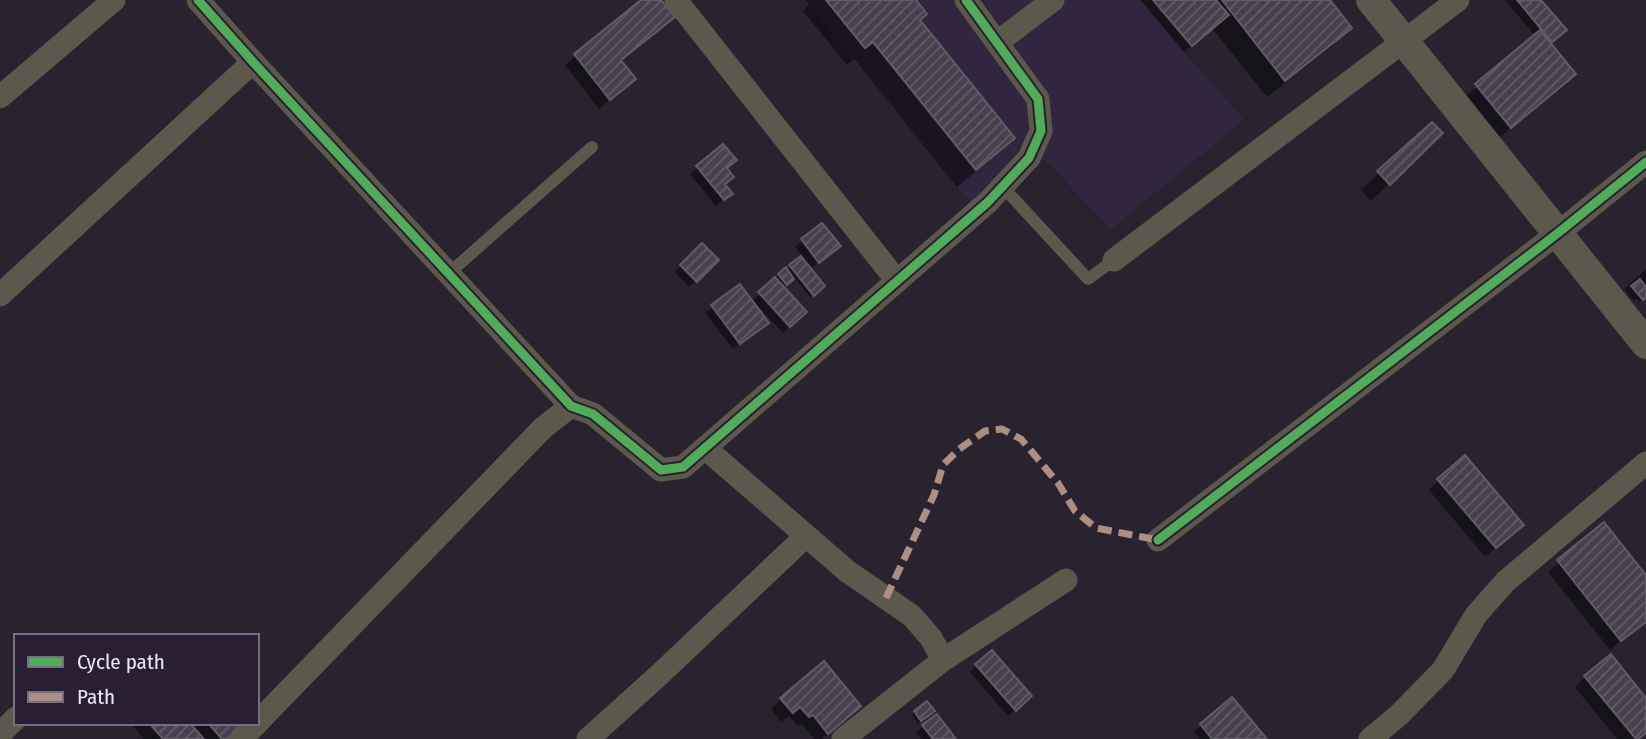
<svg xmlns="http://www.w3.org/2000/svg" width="1646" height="739" font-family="'Fira Sans Condensed',sans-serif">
<defs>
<pattern id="building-hatch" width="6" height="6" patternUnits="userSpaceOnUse" patternTransform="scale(1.75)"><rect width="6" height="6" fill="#47404f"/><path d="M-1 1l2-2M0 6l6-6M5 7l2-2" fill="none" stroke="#625c69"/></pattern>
</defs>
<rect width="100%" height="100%" fill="#29232f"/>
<path fill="#32253f" d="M804,0h335l105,120 -133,109 -67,-70 -66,52z"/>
<g fill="#0007">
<path d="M644,0h15l13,17 -52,44 3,28 -24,20 -34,-44z"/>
<path d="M805,0h109l4,21 95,117 -18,18 -38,31 -103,-128 -7,6 -44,-54 6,-6z"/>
<path d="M1141,0h187l22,28 -18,18 -65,51 -55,-69 -28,24z"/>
<path d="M1505,0h34l19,36 -9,8 15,40 -64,53 -34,-41 69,-60z"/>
<path d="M1432,124l9,9 -70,68 -10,-11z"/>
<path d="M723,146l2,23 -2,16 7,8 -14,13 -26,-32z"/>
<path d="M821,225l11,27 -22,17 13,17 -13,11 -16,-20 -12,10 23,25 -22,21 -27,-29 -2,2 6,23 -27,20 -28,-36 34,-27 12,16 28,-27 24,-18 -8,-10z"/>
<path d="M702,245l15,15 -28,27 -14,-15z"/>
<path d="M1646,269v27l-7,6 -3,-4 -2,3 -10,-12z"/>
<path d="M1439,480l72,55 -26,22 -56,-67z"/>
<path d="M1604,525l42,53v44l-36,28 -62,-78z"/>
<path d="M976,666l53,30 -21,20 -38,-44z"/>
<path d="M1585,677l61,24v32l-8,6h-21l-42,-52z"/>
<path d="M781,699l78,7 -37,33h-8l-12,-15 -4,2 -9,-10 -8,6 -10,-13z"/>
<path d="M1232,700l33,39h-65l-6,-7z"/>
<path d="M915,712l15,2 -12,9 -6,-8z"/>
<path d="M130,723h118l-15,16h-89z"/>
<path d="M923,726l31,13h-33l-5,-6z"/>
</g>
<g fill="url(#building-hatch)" stroke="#605b65" stroke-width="2">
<path d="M641,0h20l14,17 -54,43 15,19 -26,21 -36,-46z"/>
<path d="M826,0h90l11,14 -7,6 95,118 -39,32 -103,-128 -8,6z"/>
<path d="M1153,0h63l13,15 -37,31z"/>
<path d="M1222,0h108l22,28 -67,53z"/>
<path d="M1517,0h24l26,30 -15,12z"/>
<path d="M1540,30l36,44 -65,54 -36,-44z"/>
<path d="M1432,122l11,11 -53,52 -13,-14z"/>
<path d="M723,144l14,16 -10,8 7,9 -9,7 8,10 -9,6 -28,-34z"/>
<path d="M822,223l19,23 -22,17 -18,-24z"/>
<path d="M702,243l17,17 -22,22 -17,-17z"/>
<path d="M801,256l24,30 -11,10 -25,-31z"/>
<path d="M786,267l8,12 -7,6 -9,-11z"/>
<path d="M775,277l32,35 -17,15 -32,-35z"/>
<path d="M1640,279l6,8v11l-3,2 -12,-14z"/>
<path d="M740,284l29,39 -29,21 -29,-39z"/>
<path d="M1465,455l59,70 -28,23 -59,-69z"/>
<path d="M1604,522l42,53v47l-25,19 -64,-81z"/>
<path d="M992,650l40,46 -16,15 -41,-47z"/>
<path d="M1611,654l35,44v35l-8,6h-2l-52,-63z"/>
<path d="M824,661l37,45 -33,28 -15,-19 -4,2 -9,-10 -7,6 -13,-15z"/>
<path d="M1232,697l35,42h-55l-12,-15z"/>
<path d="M927,701l8,10 -14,10 -7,-10z"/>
<path d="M937,714l19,25h-23l-11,-14z"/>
<path d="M149,723h41l14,16h-41z"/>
<path d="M208,723h42l-15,16h-13z"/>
</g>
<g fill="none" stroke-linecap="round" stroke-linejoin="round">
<g stroke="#5c584c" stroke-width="12">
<path d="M1003,187l85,92 26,-19"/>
<path d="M448,274l144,-127"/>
</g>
<g stroke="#5c584c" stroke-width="23">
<path d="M198,0l55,62 318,344 22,8 68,56 22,-3 305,-265 41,-44 12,-27 -3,-32 -72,-99"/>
<path d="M676,0l221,281"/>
<path d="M998,42l55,-42"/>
<path d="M0,97l114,-97"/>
<path d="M1114,260l344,-260"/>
<path d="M0,295l253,-233"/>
<path d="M705,448l142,123 65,45 19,22 12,22"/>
<path d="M1158,540l400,-307 88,-71"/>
<path d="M257,723l286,-295 28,-22"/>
<path d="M0,734l16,-16"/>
<path d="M241,739l16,-16"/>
<path d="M588,739l70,-63 148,-140"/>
<path d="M843,739l100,-79 123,-80"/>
<path d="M1370,739l29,-24 44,-45 33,-55 29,-33 141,-119"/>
</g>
<path stroke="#5c584c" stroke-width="30" d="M1371,0l275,344"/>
<path stroke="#ac8f84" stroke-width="7" stroke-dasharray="14 7" stroke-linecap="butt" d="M886,598l48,-103 9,-30 16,-16 26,-18 17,-2 19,10 37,44 17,28 21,17 62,12"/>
<defs>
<g id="cycleway">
<path d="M198,0l55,62 318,344 22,8 68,56 22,-3 305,-265 41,-44 12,-27 -3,-32 -72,-99"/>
<path d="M1158,540l400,-307 88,-71"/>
</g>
</defs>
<use href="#cycleway" stroke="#2a1e34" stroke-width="13"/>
<use href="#cycleway" stroke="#51ab58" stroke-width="9"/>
</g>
<rect x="14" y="634" width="245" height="91" fill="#2a1e34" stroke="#786e82" stroke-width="2"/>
<rect x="28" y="657" width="35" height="10" fill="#51ab58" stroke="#786e82" stroke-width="2"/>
<text x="77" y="669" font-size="21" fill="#eee7f6">Cycle path</text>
<rect x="28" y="692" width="35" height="10" fill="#ac8f84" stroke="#786e82" stroke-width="2"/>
<text x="77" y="704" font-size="21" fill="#eee7f6">Path</text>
</svg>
